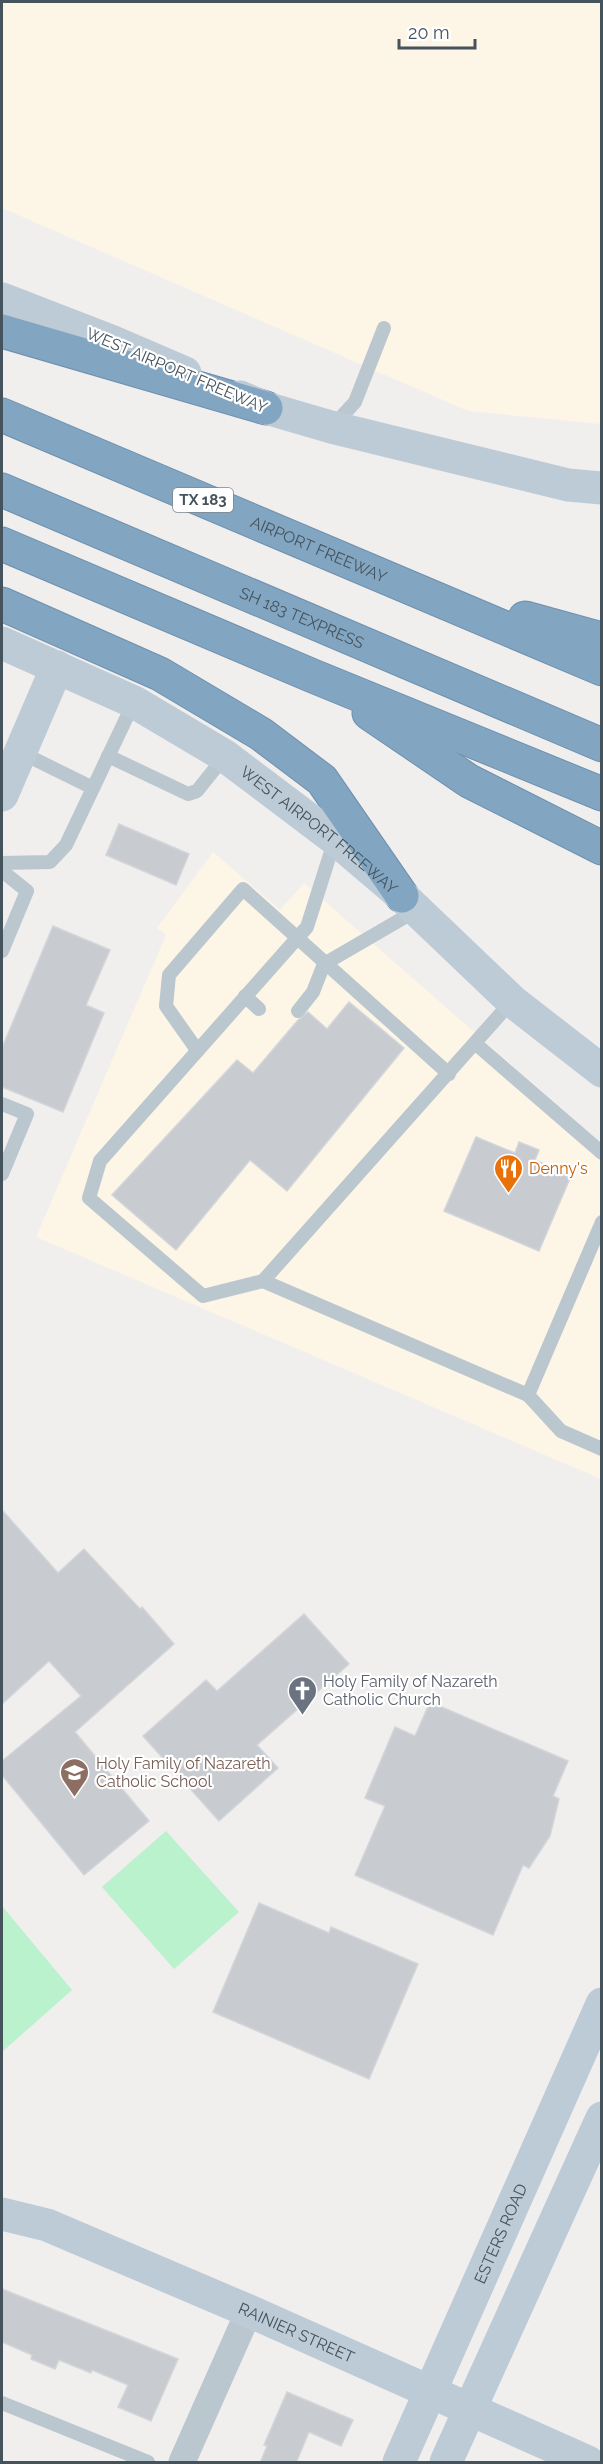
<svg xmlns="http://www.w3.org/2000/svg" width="603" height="2464" font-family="Raleway,sans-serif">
<rect width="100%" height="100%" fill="#f1eeee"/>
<g fill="#fdf5e6">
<path d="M2,2h599v422l-133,-13 -466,-203z"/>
<path d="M213,852l67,58 24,-27 297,260v336l-565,-242 130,-302 -9,-7z"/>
</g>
<g fill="#b9f2cc">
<path d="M166,1831l73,81 -65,57 -72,-82z"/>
<path d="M2,1906l70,84 -70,62z"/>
</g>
<g fill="#c8ccd1" stroke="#d2d5da" stroke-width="1.5">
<path d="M119,824l70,30 -13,31 -70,-30z"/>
<path d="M53,926l57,24 -24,55 18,8 -41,99 -61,-25v-39z"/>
<path d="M349,1002l55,46 -117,143 -37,-31 -74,90 -64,-55 125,-135 16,13 45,-53 10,-8 19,17z"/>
<path d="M476,1137l39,16 4,-11 20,8 -4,10 36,16 -32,75 -95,-40z"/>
<path d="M2,1510l56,63 26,-24 56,60 2,-2 32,37 -99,88 74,89 -65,54 -82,-100v-14l79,-65 -32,-35 -47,43z"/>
<path d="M304,1614l45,50 -92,81 21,23 -59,53 -76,-85 63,-56 11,11z"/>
<path d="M430,1702l138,59 -15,35 6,3 -9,37 -21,32 -6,-3 -30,70 -138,-60 30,-69 -20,-8 30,-71 20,9z"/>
<path d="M259,1903l70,30 2,-6 87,37 -49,115 -156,-67z"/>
<path d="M2,2289l176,70 -27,62 -33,-14 10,-22 -36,-15 -1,3 -32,-13 -4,9 -24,-10 1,-4 -30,-13z"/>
<path d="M287,2392l66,28 -12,26 -32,-14 -13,31h-36l7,-17 -3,-1z"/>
</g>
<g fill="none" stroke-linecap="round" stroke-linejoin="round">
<defs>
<g id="highway">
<path d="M2,331l264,77"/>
<path id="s4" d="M2,415l600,254"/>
<path id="s5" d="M2,490l600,255"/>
<path d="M2,544l311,132 289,118"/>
<path d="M2,604l158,70 101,60 61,46 80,116"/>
<path d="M525,618l77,21"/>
<path d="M369,713l100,68 133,67"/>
</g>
</defs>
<use href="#highway" stroke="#6e90ad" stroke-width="35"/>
<g stroke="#bbc7cf" stroke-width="14">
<path d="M333,426l22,-24 29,-74"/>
<path d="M20,752l73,36"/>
<path d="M108,756l80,38 9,-3 28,-35"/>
<path d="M335,839l-28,88 -207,234 -11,37 114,98 60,-15 249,-280"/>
<path d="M2,863l48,-1 16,-17 68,-143"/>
<path d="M2,871l25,20 -25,60"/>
<path d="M245,996l14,13"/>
<path d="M298,1011l15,-19 11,-28 93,-54"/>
<path d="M476,1044l126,109"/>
<path d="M197,1050l-31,-44 3,-31 74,-86 206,185"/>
<path d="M2,1104l25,10 -25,60"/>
<path d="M263,1281l265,114 74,-173"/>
<path d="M528,1395l33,36 41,18"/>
<path d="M2,2403l146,59"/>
</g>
<path stroke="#bbc7cf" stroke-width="27" d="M182,2462l67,-151"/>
<g stroke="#bdcbd7" stroke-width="33">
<path d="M2,299l111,43 72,31"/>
<path d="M240,397l26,11 65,19 237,58 34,3"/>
<path id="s1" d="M2,643l132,59 91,54 110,83 67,57 110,105 90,70"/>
<path d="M2,795l55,-128"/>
<path id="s2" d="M2,2214l45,11 202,86 339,151"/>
<path id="s3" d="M399,2462l203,-458"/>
<path d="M446,2462l156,-344"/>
</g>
<use href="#highway" stroke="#82a5c1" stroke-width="33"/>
</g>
<defs>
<symbol id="restaurant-pin" viewBox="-11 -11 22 30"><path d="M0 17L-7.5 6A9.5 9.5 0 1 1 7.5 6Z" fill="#e8710a" stroke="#fff"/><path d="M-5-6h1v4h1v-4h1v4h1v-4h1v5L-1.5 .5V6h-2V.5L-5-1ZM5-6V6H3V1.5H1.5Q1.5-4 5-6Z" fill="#fff"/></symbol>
<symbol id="church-pin" viewBox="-11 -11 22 30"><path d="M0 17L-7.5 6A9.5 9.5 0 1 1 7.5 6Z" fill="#6b7280" stroke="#fff"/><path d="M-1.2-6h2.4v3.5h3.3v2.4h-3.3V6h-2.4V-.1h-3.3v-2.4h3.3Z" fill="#fff"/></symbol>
<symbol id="school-pin" viewBox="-11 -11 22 30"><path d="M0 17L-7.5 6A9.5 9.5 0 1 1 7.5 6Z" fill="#8d6e63" stroke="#fff"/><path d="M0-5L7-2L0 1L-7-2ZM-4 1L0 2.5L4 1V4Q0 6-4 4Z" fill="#fff"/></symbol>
</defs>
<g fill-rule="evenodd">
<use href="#restaurant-pin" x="492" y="1152" width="33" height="45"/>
<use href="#church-pin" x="286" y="1674" width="33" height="45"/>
<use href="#school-pin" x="58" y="1756" width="33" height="45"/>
</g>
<g text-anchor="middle" stroke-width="4.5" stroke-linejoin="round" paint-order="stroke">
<rect fill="#fff" stroke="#7d878e" stroke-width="1.5" x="173" y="488" width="60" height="24" rx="4.5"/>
<g font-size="15" font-weight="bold" fill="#45535d">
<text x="203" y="505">TX 183</text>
</g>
<g font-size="16" fill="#45535d" stroke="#fff">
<text transform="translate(177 370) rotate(23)" y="6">WEST AIRPORT FREEWAY</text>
<text dy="6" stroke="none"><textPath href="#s4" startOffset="344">AIRPORT FREEWAY</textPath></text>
<text dy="6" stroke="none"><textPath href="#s5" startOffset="326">SH 183 TEXPRESS</textPath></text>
<text dy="6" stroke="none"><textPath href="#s1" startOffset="370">WEST AIRPORT FREEWAY</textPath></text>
<text dy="6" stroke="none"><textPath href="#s3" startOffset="250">ESTERS ROAD</textPath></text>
<text dy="6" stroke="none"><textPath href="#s2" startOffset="318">RAINIER STREET</textPath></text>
</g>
<g font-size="16" fill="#c56008" stroke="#fff" text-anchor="start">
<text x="529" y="1174">Denny's</text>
</g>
<g font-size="16" fill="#5b616d" stroke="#fff" text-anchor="start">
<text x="323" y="1687">Holy Family of Nazareth<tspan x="323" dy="18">Catholic Church</tspan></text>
</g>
<g font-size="16" fill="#785e54" stroke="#fff" text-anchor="start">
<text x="96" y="1769">Holy Family of Nazareth<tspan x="96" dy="18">Catholic School</tspan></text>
</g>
</g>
<rect width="603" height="2464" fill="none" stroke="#45535d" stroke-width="6"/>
<path d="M399 39v9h76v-9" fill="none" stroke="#45535d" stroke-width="3"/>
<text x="408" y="39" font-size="18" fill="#45535d" stroke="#ffffff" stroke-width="4.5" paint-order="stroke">20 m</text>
</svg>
